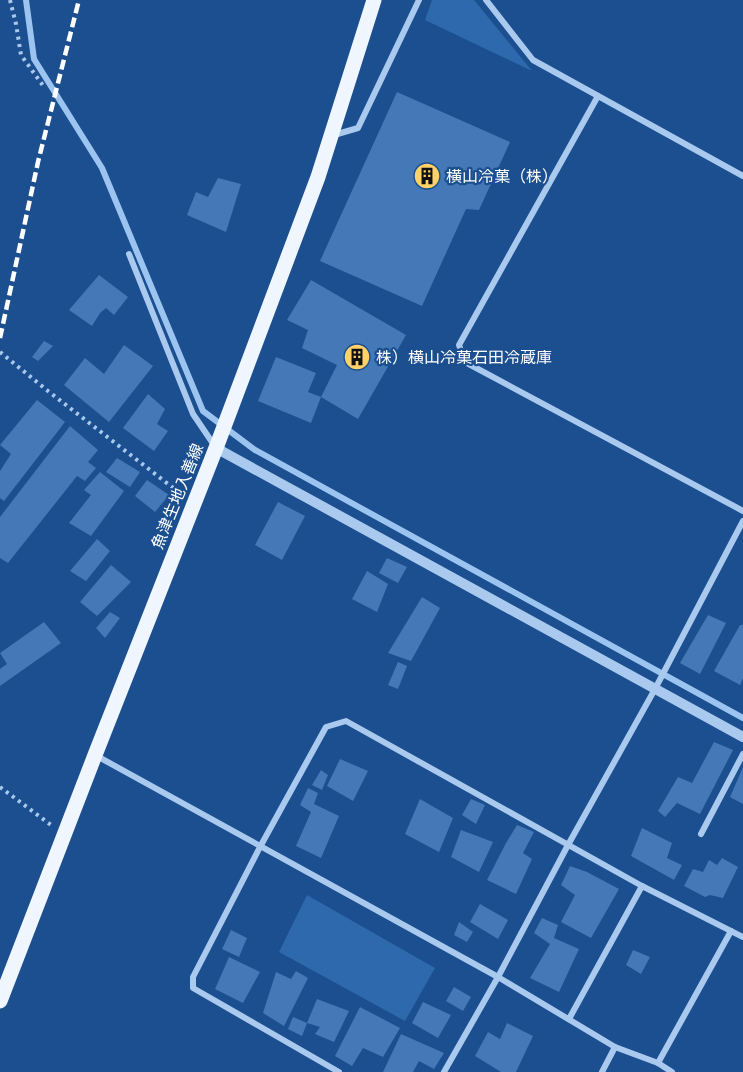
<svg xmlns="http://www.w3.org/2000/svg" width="743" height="1072" font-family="'Exo 2','Noto Sans JP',sans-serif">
<rect width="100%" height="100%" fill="#1b4f8f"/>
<g fill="#2e69ad">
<path d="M432,0h42l58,71 -107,-51z"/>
<path d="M307,895l128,73 -30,53 -126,-69z"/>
</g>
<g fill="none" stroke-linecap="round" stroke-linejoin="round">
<path stroke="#9cc4f0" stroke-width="6" d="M26,0l8,59 68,109 101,243 52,39 488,268"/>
</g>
<g fill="#4478b7">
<path d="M397,92l113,50 -31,68 -13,-1 -44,97 -102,-45z"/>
<path d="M218,178l23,6 -15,48 -39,-17 9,-23 12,5z"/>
<path d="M99,275l29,22 -14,18 -8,-7 -6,5 -8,13 -23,-16z"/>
<path d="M311,280l95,55 -48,84 -37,-22 -10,26 -53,-22 18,-44 40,16 -8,19 13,5 16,-32 -35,-17 6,-18 -21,-10z"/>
<path d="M44,341l9,5 -15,15 -6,-4z"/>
<path d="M124,345l29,21 -44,56 -45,-37 21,-27 19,16z"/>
<path d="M148,394l17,15 -8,15 11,7 -14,20 -31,-23z"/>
<path d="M37,400l28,22 -61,79 -4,-3v-27l11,-17 -11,-9z"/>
<path d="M70,426l28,24 -10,12 8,6 -11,13 -8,-5 -69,87 -8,-5v-41z"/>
<path d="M117,458l23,14 -10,15 -24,-15z"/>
<path d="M100,472l24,19 -33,45 -22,-13 22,-28 -7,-5z"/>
<path d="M147,480l22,15 -14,17 -20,-16z"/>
<path d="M278,502l27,14 -23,44 -27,-15z"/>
<path d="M97,539l13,12 -24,30 -16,-10z"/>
<path d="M387,558l20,9 -9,16 -19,-10z"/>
<path d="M111,565l20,17 -34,34 -17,-14z"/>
<path d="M367,571l21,13 -11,28 -25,-13z"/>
<path d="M422,597l18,11 -29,53 -23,-8z"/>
<path d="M110,612l10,6 -15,20 -9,-10z"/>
<path d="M708,615l18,8 -26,51 -20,-11z"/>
<path d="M44,622l17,21 -61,43v-17l7,-5 -7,-11z"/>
<path d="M740,625h3v53l-3,7 -26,-14z"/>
<path d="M398,662l9,4 -9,23 -10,-4z"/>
<path d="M714,742l19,8 -33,64 -23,-11 -12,14 -7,-6 20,-34 14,6z"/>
<path d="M340,759l28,12 -15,30 -26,-15z"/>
<path d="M743,767v37l-13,-7z"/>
<path d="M321,770l7,5 -6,15 -10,-5z"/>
<path d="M308,788l10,5 -4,11 25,12 -18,42 -25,-12 15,-34 -11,-7z"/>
<path d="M420,799l33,19 -14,34 -34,-18z"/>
<path d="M471,799l14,6 -9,19 -14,-9z"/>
<path d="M517,825l17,7 -11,21 9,6 -16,35 -29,-14 19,-37z"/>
<path d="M642,828l30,15 -5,15 15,7 -8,15 -43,-24z"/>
<path d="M461,830l32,12 -14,30 -28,-15z"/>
<path d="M722,858l16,9 -15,31 -13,-3 -5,2 -21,-11 9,-17 10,3 6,-12 8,5z"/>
<path d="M570,866l17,6 32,17 -28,49 -30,-16 14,-27 -14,-10z"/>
<path d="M480,904l28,16 -10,19 -28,-17z"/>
<path d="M542,918l16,7 -4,13 25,11 -20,43 -29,-14 20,-34 -16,-11z"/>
<path d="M459,922l14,10 -6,10 -13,-7z"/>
<path d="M231,930l16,8 -8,19 -17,-8z"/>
<path d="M633,950l17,7 -9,17 -15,-9z"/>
<path d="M229,957l31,15 -17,31 -28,-14z"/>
<path d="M296,971l12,7 -24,48 -21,-13 13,-41 15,7z"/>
<path d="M454,987l17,10 -8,14 -17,-10z"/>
<path d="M317,999l32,12 -15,31 -19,-8 5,-7 -13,-4 -5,13 -14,-7 5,-12 14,6z"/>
<path d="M423,1002l28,13 -13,23 -26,-15z"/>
<path d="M360,1007l40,21 -17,29 -20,-9 -11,18 -17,-10z"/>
<path d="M507,1023l26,13 -17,36h-15l-26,-16 13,-24 12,7z"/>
<path d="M401,1034l43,19 -10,16 -15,-8 -6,11h-30z"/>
</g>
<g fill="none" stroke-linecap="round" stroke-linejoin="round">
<g stroke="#a9c9ee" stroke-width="4" stroke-dasharray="3 4.5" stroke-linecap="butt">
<path d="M10,0l6,24 5,31 23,32"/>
<path d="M0,352l48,39 133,103"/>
<path d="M0,787l51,38"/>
</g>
<g stroke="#a9c9ee" stroke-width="6">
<path d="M486,0l47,60 210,116"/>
<path d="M598,96l-139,249 6,17 278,149"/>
<path d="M334,135l24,-7 61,-128"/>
<path d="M129,254l64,160 21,31"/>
<path d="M95,755l403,222 117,70 43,16 14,9"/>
<path d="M701,834l42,-80"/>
<path d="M569,1019l73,-133"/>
<path d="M658,1063l73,-132"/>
<path d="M339,1072l-146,-84v-11l67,-130 66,-120 20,-6 296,165 101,51"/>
<path d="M444,1072l54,-95 70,-132 87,-156 88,-168"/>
<path d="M602,1072l13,-25"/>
</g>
<path stroke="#a9c9ee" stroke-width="10" d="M216,448l527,289"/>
<path stroke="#f0f6ff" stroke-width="15" d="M0,1001l95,-246 121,-307 102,-271 56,-177"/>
<path stroke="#fff" stroke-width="4.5" stroke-dasharray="10 4.5" stroke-linecap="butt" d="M0,338l38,-176 41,-162"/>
</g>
<defs>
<symbol id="building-disc" viewBox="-11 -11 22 22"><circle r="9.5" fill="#ffd166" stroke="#1b4f8f"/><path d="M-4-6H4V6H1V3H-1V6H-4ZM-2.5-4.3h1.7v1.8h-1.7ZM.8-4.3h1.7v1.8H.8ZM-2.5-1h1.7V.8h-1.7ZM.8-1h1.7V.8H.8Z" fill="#111"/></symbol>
</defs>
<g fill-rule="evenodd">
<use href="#building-disc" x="412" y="161" width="30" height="30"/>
<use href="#building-disc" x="342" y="342" width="30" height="30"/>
</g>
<g text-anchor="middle" stroke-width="4.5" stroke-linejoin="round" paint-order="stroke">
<g font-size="16" fill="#fff" stroke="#1b4f8f" text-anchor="start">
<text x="446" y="182">横山冷菓（株）</text>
<text x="376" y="363">株）横山冷菓石田冷蔵庫</text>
</g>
<g font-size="16" fill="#fff" stroke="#1b4f8f">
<text transform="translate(177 496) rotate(-68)" y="6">魚津生地入善線</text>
</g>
</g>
</svg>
